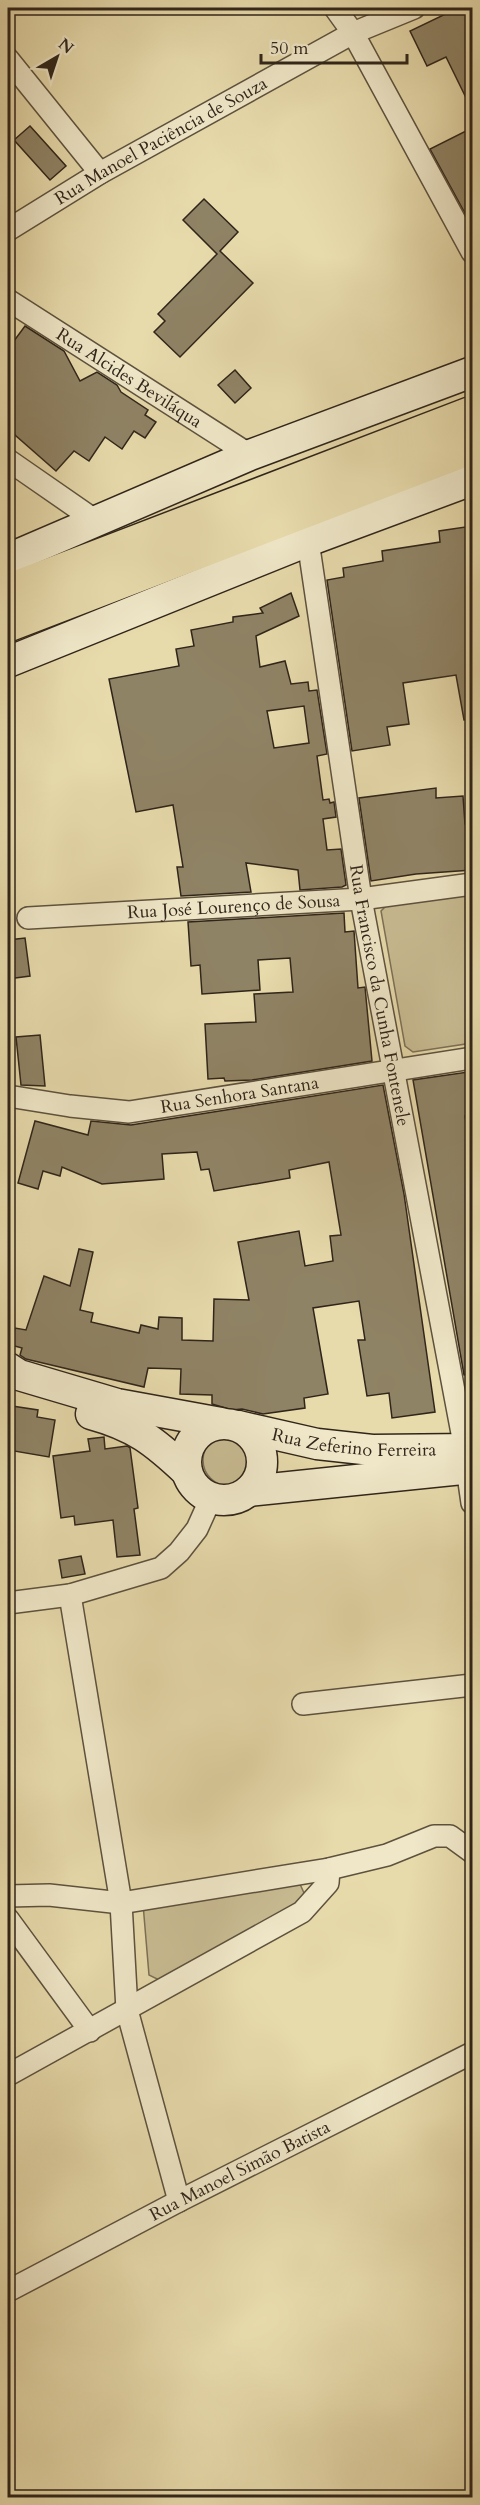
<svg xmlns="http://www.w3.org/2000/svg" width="480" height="2505" font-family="Cardo,serif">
<rect width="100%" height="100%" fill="#e7daab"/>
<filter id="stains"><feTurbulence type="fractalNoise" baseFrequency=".00333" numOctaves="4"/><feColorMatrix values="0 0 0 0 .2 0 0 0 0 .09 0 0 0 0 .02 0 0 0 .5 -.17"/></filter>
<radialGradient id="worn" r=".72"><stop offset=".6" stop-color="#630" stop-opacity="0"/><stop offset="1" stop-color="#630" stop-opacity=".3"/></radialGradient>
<g fill="#c8bb92" stroke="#7c7056" stroke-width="1.5">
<path d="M472,890v153l-59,9 -8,-6 -24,-135 6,-6z"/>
<circle cx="229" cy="1460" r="26"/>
<path d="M300,1884l4,9 -2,8 -143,79 -10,-5 -6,-71z"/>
</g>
<g fill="#8f8365" stroke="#2f251a" stroke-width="1.5" fill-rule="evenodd">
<path d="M458,8h14v102l-26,-53 -19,9 -17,-35z"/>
<path d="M30,126l36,40 -16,14 -36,-40z"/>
<path d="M472,128v98l-42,-77z"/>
<path d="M204,199l34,33 -18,19 33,32 -73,74 -26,-25 11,-11 -7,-7 59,-60 -34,-34z"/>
<path d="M25,326l39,25 16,30 17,-9 20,13 4,7 27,18 -3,5 11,7 -11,16 -11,-7 -12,18 -17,-12 -16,24 -15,-10 -18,20 -41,-36 -7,-19v-67z"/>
<path d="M235,370l16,18 -16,15 -17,-18z"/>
<path d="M472,526v193l-8,1 -8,-45 -53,8 6,41 -22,3 3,18 -38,6 -25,-171 17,-3 -1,-9 40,-7 -1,-10 58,-9 -1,-11z"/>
<path d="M291,593l8,23 -43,20 4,31 25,-6 6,23 17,-2 1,9 8,-1 10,64 -10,2 6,44 6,-1 1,4 4,-1 2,15 -13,2 4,31 14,-1 5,36 -4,2 -42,3 -2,-20 -52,-7 5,29 -70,4 -4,-29h6l-10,-62 -37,7 -27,-133 70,-13 -3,-17 18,-3 -3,-16 42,-8v-5l30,-4 -3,-5zM304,706l5,37 -35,5 -7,-37z"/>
<path d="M436,788v10l27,-2 2,28h7v46l-56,4 -45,7 -12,-83z"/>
<path d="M344,913l1,19 9,-1 4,57 7,-1 7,74 -120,19 -27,1 -1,-3 -16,1 -3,-55 51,-2 -2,-28 39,-2 -3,-34 -32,2 2,30 -58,4 -2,-29 -9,1 -3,-44z"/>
<path d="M25,938l5,38 -22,3v-39z"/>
<path d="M40,1035l5,51 -24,-1 -5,-48z"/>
<path d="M468,1072l4,31v12l-7,1 5,35 2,-1v224l-8,1 -51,-295z"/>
<path d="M383,1085l21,109 31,218 -43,6 -3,-25 -22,3 -9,-56h7l-6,-39 -46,7 15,86 -24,4 1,10 -42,6 -21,-5 -10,1 -20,-6v-9l-32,-1 1,-25 -33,-1 -4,19 -118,-28 -6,-4 2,-7 -11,-3 4,-17 11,2 18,-54 26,10 9,-37 14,3 -13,58 13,3 -2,9 48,11 2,-8 17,4 1,-12 23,1v22l31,1 1,-42 35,1 -11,-58 61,-11 6,35 28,-5 -3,-25 11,-1 -12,-73 -40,8 1,8 -76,13 -5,-22 -8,1 -4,-18 -35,2 2,25 -62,5 -40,-17 -2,9 -17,-5 -5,18 -20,-6 17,-62 53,14 3,-14 40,4z"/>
<path d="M12,1406l26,4 -1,7 18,3 -6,37 -41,-7z"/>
<path d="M104,1437l1,12 22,-3 3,2 8,60 -4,1 6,46 -23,2 -4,-37 -38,5 -1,-9 -13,2 -8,-62 37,-5 -2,-12z"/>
<path d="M81,1556l4,18 -23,4 -3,-18z"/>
</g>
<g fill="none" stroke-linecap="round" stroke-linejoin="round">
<defs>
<g id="minor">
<path d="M335,8l18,25 119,219"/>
<path d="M8,59l92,114"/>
<path id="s1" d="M8,230l92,-57 253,-140 61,-25"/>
<path id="s2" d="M8,300l242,155"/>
<path d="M8,460l88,61"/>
<path id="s3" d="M308,541l53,358 104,550"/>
<path id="s4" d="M28,918l333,-19 111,-15"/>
<path id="s5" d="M8,1096l62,10 59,6 343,-54"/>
<path d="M467,1468l5,35"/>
<path d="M70,1595l51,308 6,107 52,191"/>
<path d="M8,1603l62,-8 91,-27 18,-16 18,-23 14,-31"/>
<path d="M303,1704l169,-19"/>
<path d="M8,1896l41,-1 72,8 208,-34 58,-14 47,-19h16l22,16"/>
<path d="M8,1919l82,112"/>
<path d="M8,2075l294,-163 26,-29 1,-14"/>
<path id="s6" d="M8,2291l171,-90 293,-148"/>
</g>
<g id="secondary">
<path d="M8,559l242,-104 222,-83"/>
<path d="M8,662l300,-121 164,-61"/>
<path d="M8,1368l11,7 98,29 104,19"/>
<path d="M91,1414c44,12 63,27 96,58"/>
<circle cx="224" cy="1462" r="38"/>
<path id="s7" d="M238,1426l79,18 55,6 100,-1"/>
<path d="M249,1491l223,-23"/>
</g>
<g id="trunk">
<path d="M8,591l464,-178"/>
<path d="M8,625l464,-178"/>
</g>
</defs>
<use href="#minor" stroke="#5d523e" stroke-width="24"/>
<use href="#secondary" stroke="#2f251a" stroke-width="33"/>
<use href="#trunk" stroke="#2f251a" stroke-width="36"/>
<use href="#minor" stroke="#efe7c8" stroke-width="21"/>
<use href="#secondary" stroke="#efe7c8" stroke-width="30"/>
<use href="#trunk" stroke="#e7daab" stroke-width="33"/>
</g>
<g text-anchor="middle" stroke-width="4.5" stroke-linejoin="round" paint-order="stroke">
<g font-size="18" fill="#2f251a" stroke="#efe7c8">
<text dy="6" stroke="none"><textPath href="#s1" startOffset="177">Rua Manoel Paciência de Souza</textPath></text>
<text dy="6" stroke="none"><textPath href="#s2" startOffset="144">Rua Alcides Beviláqua</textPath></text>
<text dy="6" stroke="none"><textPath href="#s4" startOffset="206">Rua José Lourenço de Sousa</textPath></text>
<text dy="6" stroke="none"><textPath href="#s3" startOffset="460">Rua Francisco da Cunha Fontenele</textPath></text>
<text dy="6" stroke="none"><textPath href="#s5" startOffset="234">Rua Senhora Santana</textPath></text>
<text dy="6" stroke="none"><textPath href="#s7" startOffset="118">Rua Zeferino Ferreira</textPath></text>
<text dy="6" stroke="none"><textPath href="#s6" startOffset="261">Rua Manoel Simão Batista</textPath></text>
</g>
</g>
<rect width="480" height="2505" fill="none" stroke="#e7daab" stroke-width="30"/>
<rect x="9" y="9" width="462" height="2487" fill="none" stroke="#2f251a" stroke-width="3"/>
<rect x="15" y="15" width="450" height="2475" fill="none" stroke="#2f251a" stroke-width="1.5"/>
<g transform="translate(57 57) rotate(39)" stroke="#efe7c8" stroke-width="4.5" paint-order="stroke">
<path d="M0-4.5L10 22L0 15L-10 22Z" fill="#2f251a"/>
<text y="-9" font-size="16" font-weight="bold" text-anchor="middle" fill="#2f251a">N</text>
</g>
<path d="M261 54v9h146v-9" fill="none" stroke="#2f251a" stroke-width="3"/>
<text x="270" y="54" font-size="18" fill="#2f251a" stroke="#efe7c8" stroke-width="4.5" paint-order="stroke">50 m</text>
<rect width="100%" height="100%" filter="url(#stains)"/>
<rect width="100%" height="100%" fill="url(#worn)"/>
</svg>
